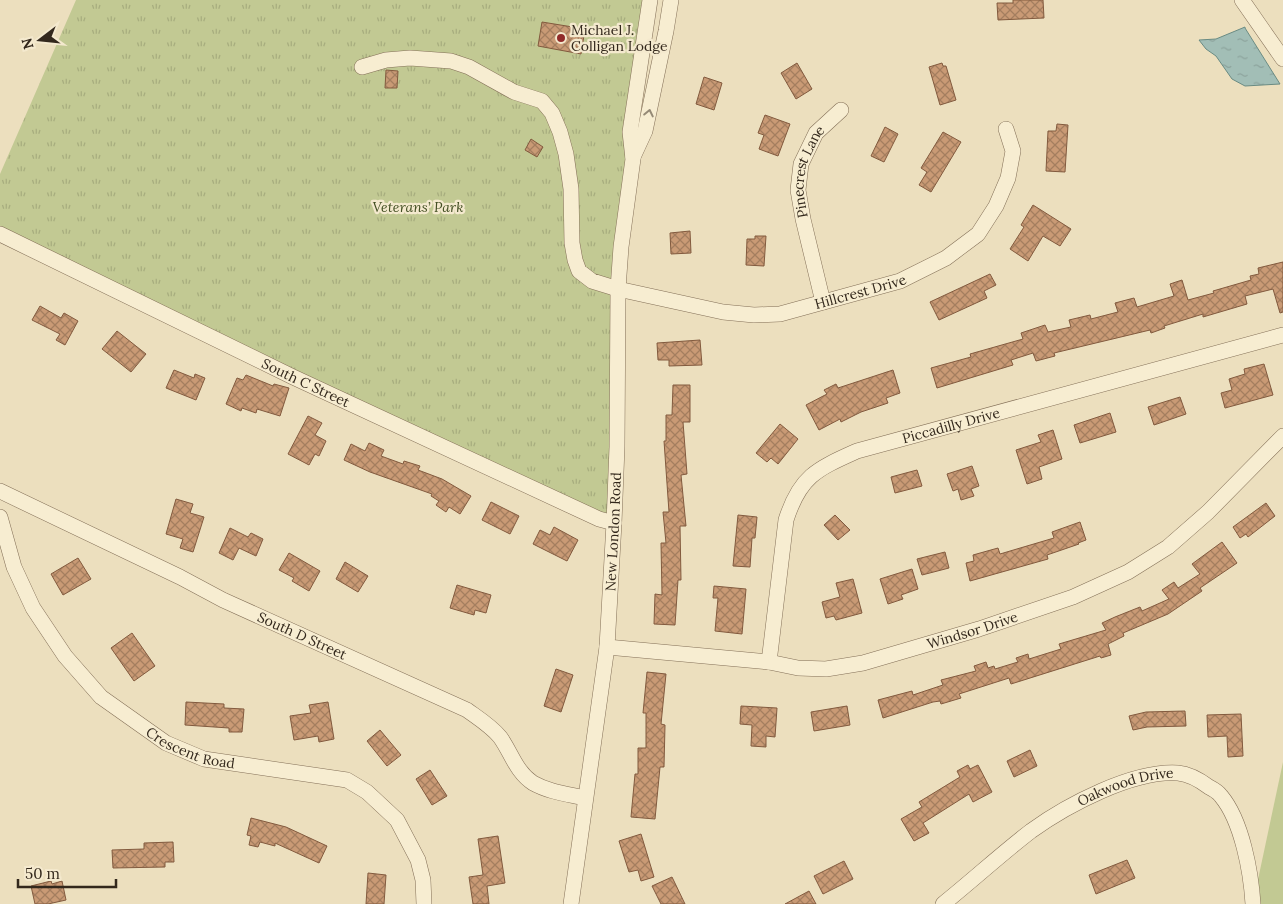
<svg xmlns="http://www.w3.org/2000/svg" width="1283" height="904" font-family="Lora,serif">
<defs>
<pattern id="park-tufts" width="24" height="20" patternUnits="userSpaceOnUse" patternTransform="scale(1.25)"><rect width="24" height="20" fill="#c2c993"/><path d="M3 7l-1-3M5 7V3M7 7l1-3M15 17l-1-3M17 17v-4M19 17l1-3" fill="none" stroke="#a7ad7e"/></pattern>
<pattern id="water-ripples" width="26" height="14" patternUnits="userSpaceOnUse" patternTransform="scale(1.25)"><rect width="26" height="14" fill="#a2beb6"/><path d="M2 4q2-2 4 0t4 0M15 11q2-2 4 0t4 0" fill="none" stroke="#8ca39c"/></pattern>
<pattern id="building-cross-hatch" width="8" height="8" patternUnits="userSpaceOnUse" patternTransform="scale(1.25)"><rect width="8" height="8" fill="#c99a75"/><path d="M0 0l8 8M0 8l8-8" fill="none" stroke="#a47e5f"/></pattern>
</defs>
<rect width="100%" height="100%" fill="#ecdfbe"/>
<path fill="#c2c993" d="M1283,762v142h-29l-1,-1z"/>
<path fill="url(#park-tufts)" d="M76,0h574l-29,247 -7,276 -614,-289v-60z"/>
<path fill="url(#water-ripples)" stroke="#6a8b83" d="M1245,27v1l35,56 -35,2 -13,-7 -16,-23 -10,-7 -7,-9 17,-1z"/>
<g fill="url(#building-cross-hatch)" stroke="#825a3e">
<path d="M1013,0h30l1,18 -46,2 -1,-17h16z"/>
<path d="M542,22l43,7 -4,25 -43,-8z"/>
<path d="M797,63l15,26 -16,10 -15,-26z"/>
<path d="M942,63l1,3h3l10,34 -16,5 -11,-38z"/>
<path d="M386,70l12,1 -1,17h-12z"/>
<path d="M704,77l18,6 -8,27 -18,-6z"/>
<path d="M765,115l25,9 -12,32 -19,-7 5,-14 -6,-2z"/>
<path d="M1057,124l11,1 -3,47 -19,-1 2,-40h8z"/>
<path d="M885,127l13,7 -14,28 -13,-6z"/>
<path d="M943,132l18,10 -30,50 -12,-7 8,-13 -6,-4z"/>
<path d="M531,139l12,8 -6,10 -12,-7z"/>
<path d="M1033,205l38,24 -11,17 -17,-10 -15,25 -18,-12 14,-22 -3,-2z"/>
<path d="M690,231l1,22 -20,1 -1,-21z"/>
<path d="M755,236h11l-2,30 -18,-1 1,-26h8z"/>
<path d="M1283,262v50l-3,1 -7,-24 -28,7 2,8 -44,13v-3l-39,12 1,2 -14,5 -1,-3 -96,23 1,3 -19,5 -3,-8 -22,7 2,5 -76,23 -6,-20 40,-11 -1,-3 53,-15 -2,-6 24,-8 3,7 23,-5 -2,-7 21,-5 1,4 27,-7 -3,-9 19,-5 3,9 37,-11 -4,-12 12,-4 6,20 26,-7 -1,-2 38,-11 -1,-4 9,-2 -1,-6z"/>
<path d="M990,274l6,11 -12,6 3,7 -48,22 -9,-18z"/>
<path d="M40,306l21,12 3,-5 14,8 -13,24 -9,-5 4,-6 -28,-14z"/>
<path d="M117,331l29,23 -15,18 -29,-23z"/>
<path d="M700,340l2,25 -33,1v-6h-11l-1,-17z"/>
<path d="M1264,364l9,31 -48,13 -4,-15 11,-3 -3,-11 16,-5 -1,-5z"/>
<path d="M174,370l20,8 1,-4 10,4 -9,22 -30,-12z"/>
<path d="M893,370l7,23 -14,5 2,5 -27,9 -20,10 -1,-3 -21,11 -13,-25 21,-11 -3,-4 12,-6 2,4z"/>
<path d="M246,375l27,11 1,-2 15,4 -9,28 -23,-7 -1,4 -14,-5 -1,3 -15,-7 11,-26 6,2z"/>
<path d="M673,385h17v37h-7l4,52 -6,1 5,51h-6l1,54h-3l-3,45 -21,-1 1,-30 7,1 -1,-52h5l-3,-31h6l-5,-71h2v-26h6z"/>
<path d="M1180,397l6,17 -32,11 -6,-18z"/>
<path d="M1110,413l6,19 -36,11 -6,-18z"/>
<path d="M308,416l14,7 -7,12 11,6 -7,15 -4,-2 -6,11 -21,-11z"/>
<path d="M780,424l18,15 -20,25 -7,-6 -4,4 -11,-9z"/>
<path d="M1053,430l9,29 -23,8 3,12 -15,5 -11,-34 25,-8 -3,-7z"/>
<path d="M369,443l15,7 -3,6 22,8 1,-3 16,5 -2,4 24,9 29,17 -11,18 -11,-7 -3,5 -10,-7 3,-4 -8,-5 1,-2 -62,-22 -26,-12 7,-16 14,7z"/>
<path d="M972,466l7,20 -8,3 3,7 -13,4 -3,-11 -5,2 -6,-17z"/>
<path d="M917,470l5,16 -27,7 -4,-16z"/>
<path d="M176,499l17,5 -3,9 14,4 -11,35 -13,-4 3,-9 -17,-5z"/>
<path d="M491,502l28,14 -9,18 -28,-14z"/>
<path d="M1266,503l9,13 -27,21 -2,-3 -6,4 -7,-11z"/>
<path d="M738,515l19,2 -2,21h-3l-2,29 -17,-1z"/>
<path d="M835,515l15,15 -12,10 -14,-15z"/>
<path d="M1080,522l6,18 -8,3 1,1 -32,11 1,4 -78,22 -4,-18 8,-2 -1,-6 25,-7 2,6 54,-16 -2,-6z"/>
<path d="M554,527l24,13 -11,21 -34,-17 7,-14 10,5z"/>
<path d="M230,528l18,9 3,-4 12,6 -7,17 -17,-8 -6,12 -14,-7z"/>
<path d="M1222,542l15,21 -37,25 2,3 -34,23 -45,19 1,3 -16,8 3,11 -10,3 -1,-2 -89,28 -2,-6 -50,16 2,4 -20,6 -1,-3 -7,1 -50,16 -5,-18 34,-9 1,4 30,-10 -2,-5 35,-9 -2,-5 12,-4 2,6 6,-2 1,3 23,-7 -2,-4 12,-4 1,5 32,-10 -2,-5 47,-14 -4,-7 13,-6 25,-10 2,4 27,-12 -7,-9 12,-8 4,6 22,-14 -8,-10z"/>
<path d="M945,552l4,16 -27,7 -5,-16z"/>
<path d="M289,553l31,18 -11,20 -17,-10 2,-3 -15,-8z"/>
<path d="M78,558l13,21 -28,16 -12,-21z"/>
<path d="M345,562l23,14 -10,16 -22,-13z"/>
<path d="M912,569l6,20 -17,6 2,4 -15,5 -8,-25z"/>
<path d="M853,579l9,34 -26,7 -2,-4 -8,2 -4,-16 18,-5 -4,-14z"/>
<path d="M457,585l34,10 -5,18 -11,-3 -1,5 -24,-7z"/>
<path d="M714,586l32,3 -4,45 -27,-3 3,-33h-5z"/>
<path d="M132,633l23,33 -21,15 -23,-33z"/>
<path d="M556,669l17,6 -12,37 -17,-6z"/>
<path d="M647,672l19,2 -5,50 4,1 -1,42h-4l-5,52 -24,-2 4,-43h3v-26h8v-35h-3z"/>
<path d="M186,702l38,2v4l20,1 -2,23h-13v-4l-44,-3z"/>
<path d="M328,702l6,37 -15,3 -1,-6 -24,4 -4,-24 21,-3 -2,-8z"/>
<path d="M741,706l36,2 -2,29 -9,-1v11l-15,-1 1,-21 -12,-1z"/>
<path d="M847,706l3,19 -36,6 -3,-19z"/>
<path d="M1185,711l1,15 -39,1 -14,3 -4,-14 17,-4z"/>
<path d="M1241,714l2,42 -15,1 -1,-21 -19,1 -1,-22z"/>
<path d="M380,730l21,25 -14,11 -20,-25z"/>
<path d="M1030,750l7,16 -23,11 -7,-16z"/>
<path d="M968,765l2,4 8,-4 14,27 -19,10 -4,-8 -46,29 6,10 -15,8 -13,-22 21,-12 -3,-5 41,-25 -3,-6z"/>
<path d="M430,770l17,26 -15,9 -16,-26z"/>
<path d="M251,818l35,9 41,19 -8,17 -44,-20v3l-15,-4 -2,5 -9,-2 2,-9 -4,-1z"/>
<path d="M641,834l13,43 -13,4 -3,-11 -9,2 -10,-31z"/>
<path d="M498,836l7,47 -18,3 2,18h-16l-4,-27 14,-2 -5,-36z"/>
<path d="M173,842l1,20h-9v5l-52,1 -1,-18 32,-1v-6z"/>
<path d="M1127,860l8,18 -39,16 -7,-19z"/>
<path d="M844,861l9,18 -30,15 -9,-18z"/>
<path d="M368,873l18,2 -2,29h-18z"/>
<path d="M672,877l13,27h-24l-9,-18z"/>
<path d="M51,881l1,3 10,-3 4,19 -18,4h-13l-4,-18z"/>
<path d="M809,891l7,13h-31z"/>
</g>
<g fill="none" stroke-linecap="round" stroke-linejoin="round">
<defs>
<g id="minor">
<path d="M1242,0l41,59"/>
<path id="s1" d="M362,67l24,-7 24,-2 41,3 18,6 45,25 28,9 10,12 8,19 6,22 5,35 1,54 3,17 4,11 13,10 26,8 105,23 31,3 26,-1 120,-33 46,-23 32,-24 18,-28 12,-28 5,-27 -7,-22"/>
<path d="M633,157l12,-26 21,-100 5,-31"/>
<path id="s2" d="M0,234l293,143 306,142 15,4"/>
<path id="s3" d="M823,302l-20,-83 -5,-29 3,-26 15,-31 25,-23"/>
<path id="s4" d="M0,491l180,86 43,23 244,110c11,8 24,16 33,27 11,15 16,35 33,46 16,9 34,11 52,15"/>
<path id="s5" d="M0,517l14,50 19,41 32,48 36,41 65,46 38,16 143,21 20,12 30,28 21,40 5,20 1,24"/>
<path id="s6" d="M607,647l162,15 29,6 28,1 37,-6 116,-34 94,-32 55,-25 40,-25 40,-35 75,-76"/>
<path id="s7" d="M769,662l17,-142c14,-44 31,-51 71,-69l426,-116"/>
<path id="s8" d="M571,904l36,-257 7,-124 3,-76 1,-158 3,-42 12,-88 -3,-27 20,-132"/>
<path id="s9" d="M943,904c30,-24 58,-50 88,-73 36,-26 102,-61 147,-58 11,1 23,8 31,14 4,2 9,5 12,9 21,25 30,76 32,108"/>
</g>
</defs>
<use href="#minor" stroke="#847058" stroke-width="16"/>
<use href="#minor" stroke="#f7edd1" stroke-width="15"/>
</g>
<defs><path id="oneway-chevron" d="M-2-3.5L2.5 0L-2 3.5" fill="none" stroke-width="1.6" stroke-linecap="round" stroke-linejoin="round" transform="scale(1.25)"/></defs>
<use stroke="#958a76" href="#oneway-chevron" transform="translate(649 113) rotate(-78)"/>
<circle fill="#912b2a" stroke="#f4e9ce" stroke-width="2" cx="561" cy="38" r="5"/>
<g text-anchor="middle" stroke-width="4.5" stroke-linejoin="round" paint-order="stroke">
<g font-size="14" fill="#33281c" stroke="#f4e9ce" text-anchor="start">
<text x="571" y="35">Michael J.<tspan x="571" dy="16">Colligan Lodge</tspan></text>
</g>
<g font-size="14" fill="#33281c" stroke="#f4e9ce">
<text dy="5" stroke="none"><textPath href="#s3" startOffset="135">Pinecrest Lane</textPath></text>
<text dy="5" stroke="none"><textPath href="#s1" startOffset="659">Hillcrest Drive</textPath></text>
<text dy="5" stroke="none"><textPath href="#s2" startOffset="340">South C Street</textPath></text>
<text dy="5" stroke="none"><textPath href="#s7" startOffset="344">Piccadilly Drive</textPath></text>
<text dy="5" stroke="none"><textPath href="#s8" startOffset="375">New London Road</textPath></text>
<text dy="5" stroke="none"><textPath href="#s6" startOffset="372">Windsor Drive</textPath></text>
<text dy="5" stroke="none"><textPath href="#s4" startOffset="335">South D Street</textPath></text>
<text dy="5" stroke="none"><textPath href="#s5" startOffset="314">Crescent Road</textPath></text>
<text dy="5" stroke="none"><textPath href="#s9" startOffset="220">Oakwood Drive</textPath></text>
</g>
<g font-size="14" font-style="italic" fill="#434f23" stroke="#f4e9ce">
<text x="418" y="212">Veterans’ Park</text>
</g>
</g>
<g transform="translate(40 40) rotate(254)" stroke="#f4e9ce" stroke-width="4" paint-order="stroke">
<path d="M0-4L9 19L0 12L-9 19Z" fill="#33281c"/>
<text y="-8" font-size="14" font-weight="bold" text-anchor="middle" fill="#33281c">N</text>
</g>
<path d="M18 879v8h98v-8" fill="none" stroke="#33281c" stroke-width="2.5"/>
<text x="25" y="879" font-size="15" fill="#33281c" stroke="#f4e9ce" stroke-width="4" paint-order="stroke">50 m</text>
</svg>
